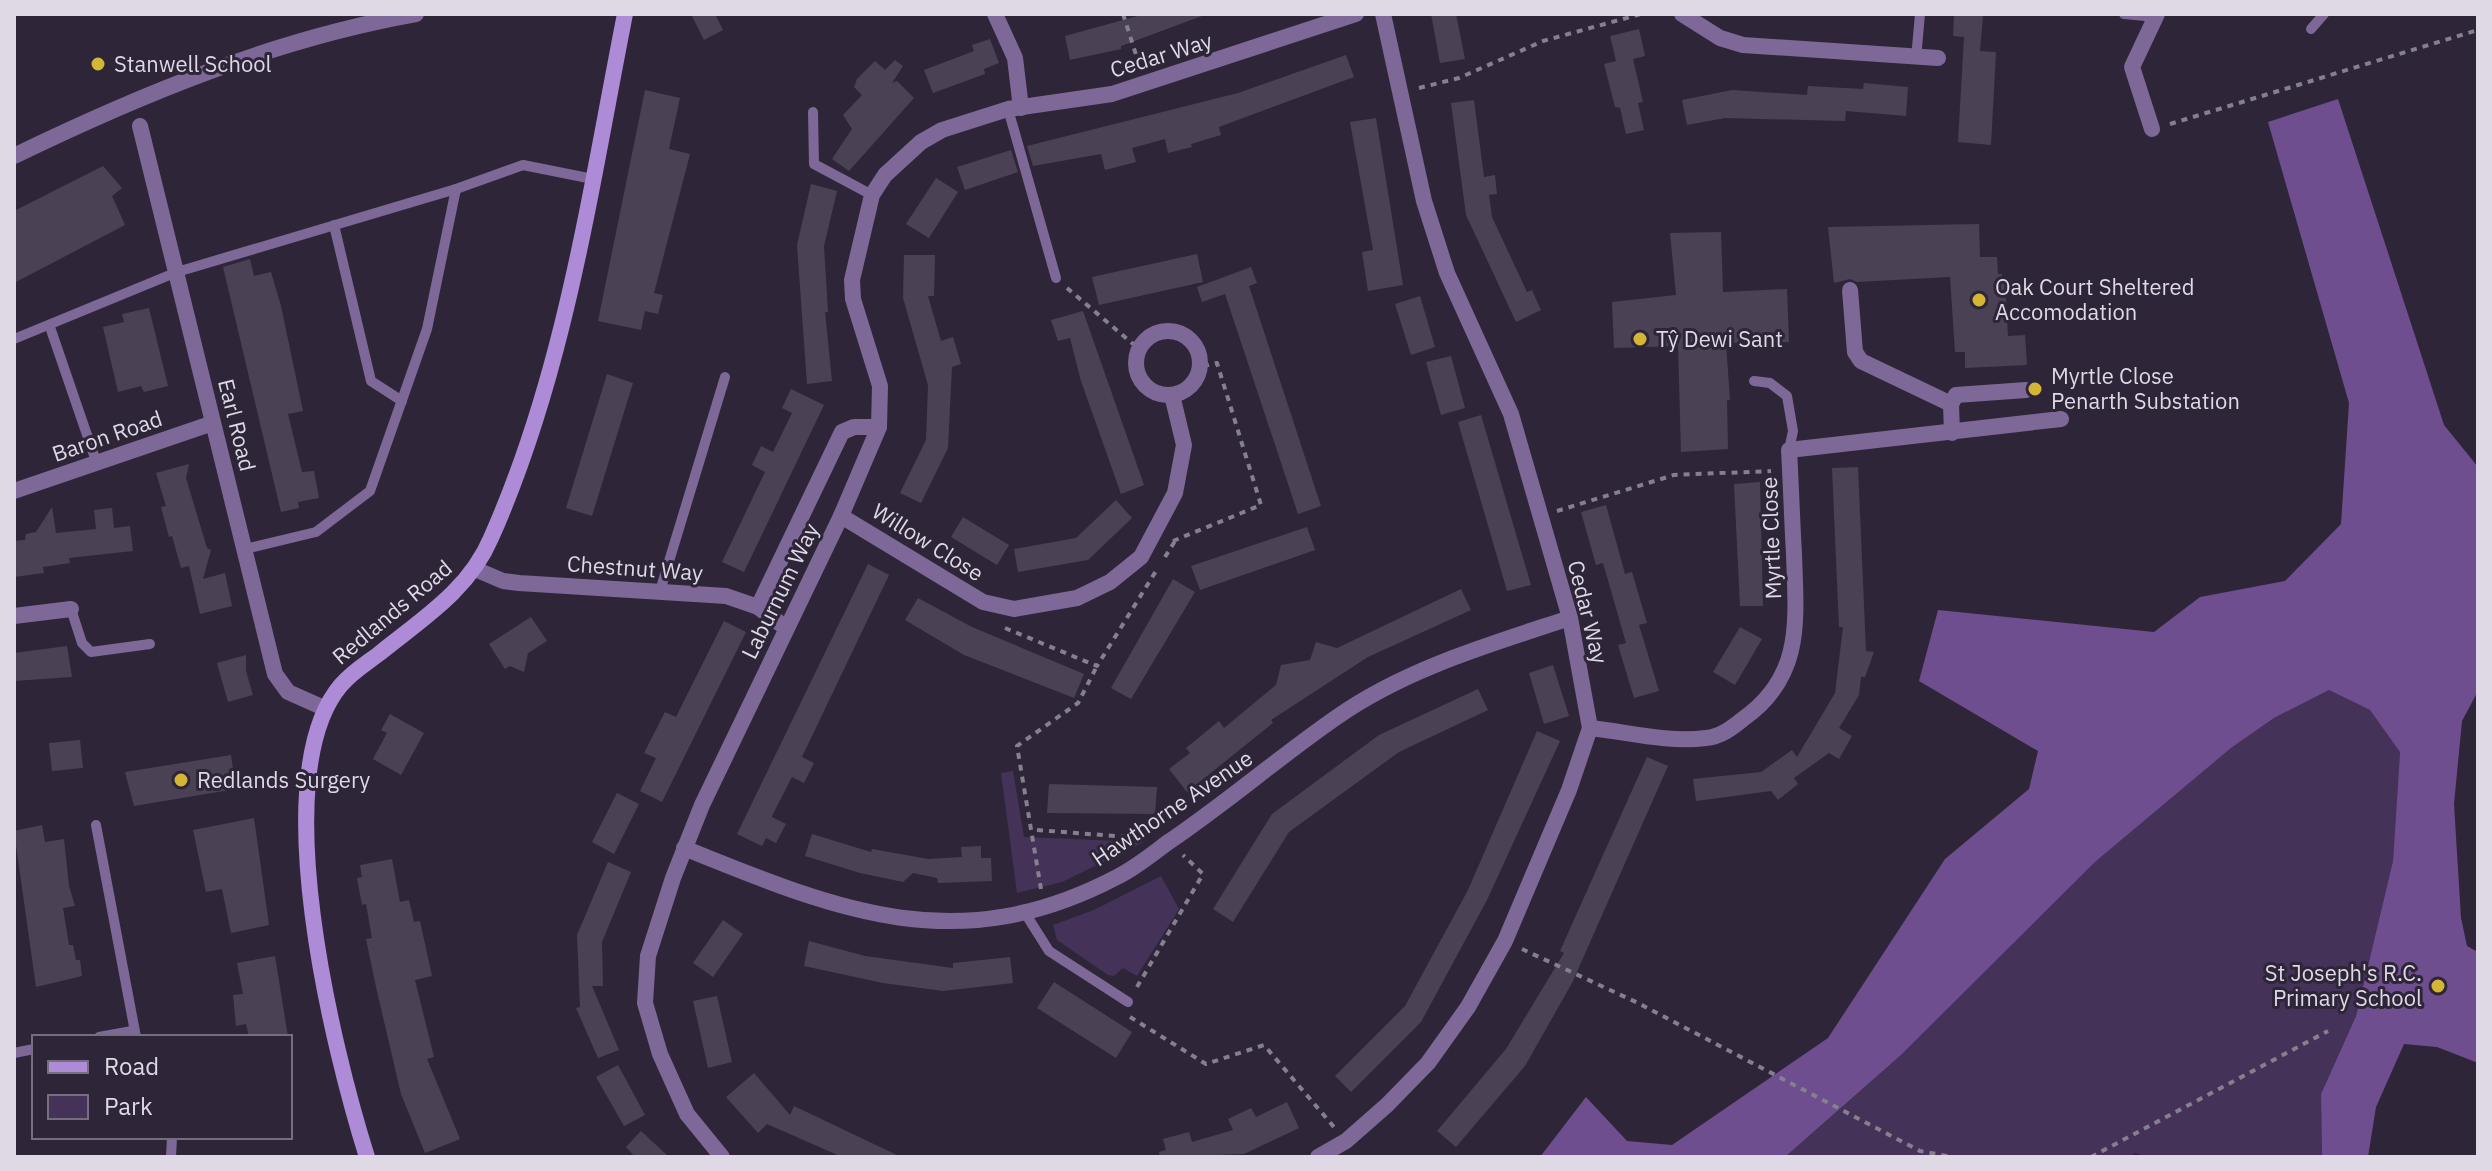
<svg xmlns="http://www.w3.org/2000/svg" width="2492" height="1171" font-family="'IBM Plex Sans',sans-serif">
<rect width="100%" height="100%" fill="#2e2638"/>
<g fill="#443258">
<path d="M2329,690l41,20 30,41 -7,110 -37,155 -35,78 1,63h-175l-12,-4 -6,4h-344l116,-102 194,-193 136,-114 43,-30z"/>
<path d="M1013,771l11,66 120,5 -82,40 -45,11 -16,-120z"/>
<path d="M1161,876l18,33 -42,67 -14,-8 -9,8 -6,-1 -51,-35 -4,-15 41,-15z"/>
</g>
<path fill="#6e4e8f" d="M2338,99l106,326 34,42v224l-16,30 -8,83 7,114 6,28 11,6v111l-41,-16 -33,-3 -28,63 -8,50h-46l-1,-63 35,-78 37,-155 7,-109 -30,-42 -41,-20 -55,28 -43,30 -136,114 -194,193 -116,102h-245l46,-60 41,44 45,4 156,-107 117,-179 84,-70 9,-38 -119,-70 19,-71 216,22 46,-35 85,-16 56,-57 8,-121 -81,-281z"/>
<g fill="#4a4155">
<path d="M691,14h24l8,16 -19,10z"/>
<path d="M1145,14l57,2 -81,30v3l-51,11 -5,-24z"/>
<path d="M1431,14h25l9,45 -25,4z"/>
<path d="M1954,14l29,2 -3,35 16,1 -5,93 -33,-3 6,-105 -11,-1z"/>
<path d="M1639,29l6,27 -12,3 10,43 -5,1 6,27 -18,4 -6,-26 -5,-1 -11,-43 12,-3 -6,-25z"/>
<path d="M990,39l9,24 -15,6 1,5 -52,19 -9,-23 50,-19 -2,-6z"/>
<path d="M1346,55l8,22 -135,50 2,8 -30,9 1,3 -24,6 -3,-14 -33,9 4,14 -31,8 -4,-16 -68,12 -6,-20 211,-53z"/>
<path d="M895,60l8,6 -11,17 5,-2 17,17 -65,73 -17,-12 20,-30 -9,-14 19,-20 -8,-8 3,-8 18,-18 10,9z"/>
<path d="M1864,83l44,4 -2,29 -60,-5 -1,10 -120,-3 -38,7 -5,-25 50,-10 75,5 1,-9 55,3z"/>
<path d="M645,90l35,8 -11,51 21,5 -36,139 9,2 -5,19 -13,-3 -4,19 -43,-9z"/>
<path d="M1474,100l10,77 11,-2 2,19 -8,1 3,22 35,75 5,-2 9,20 -25,12 -50,-107 -15,-112z"/>
<path d="M1376,118l27,167 -35,6 -6,-39 11,-2 -23,-128z"/>
<path d="M1011,150l7,22 -53,18 -8,-23z"/>
<path d="M103,166l19,22 -10,8 13,29 -111,58v-72z"/>
<path d="M936,178l22,14 -29,46 -23,-14z"/>
<path d="M811,184l26,7 -13,55 4,66h-3l7,69 -25,3 -10,-139z"/>
<path d="M1979,224l1,33h17l1,17h4v9h3l3,53 17,-1 2,30 -62,3v-16h-10l-5,-75 -93,5 -7,-3 -16,4 -6,-56z"/>
<path d="M1721,232l2,60 64,-3 2,53 -63,1 4,57h-3l1,49 -47,3 -3,-106 -64,2 -2,-46 64,-7 -6,-62z"/>
<path d="M1197,254l6,28 -104,23 -7,-28z"/>
<path d="M904,255h31l-1,41h-6l13,45 12,-4 8,27 -9,3 -4,81 -27,55 -21,-10 26,-53 2,-55 -25,-87z"/>
<path d="M250,259l4,17 17,-4 10,34 22,105 -15,3 14,58 12,-1 5,27 -21,4 1,6 -18,4 -58,-245z"/>
<path d="M1251,267l6,16 -8,3 72,220 -23,8 -73,-220 -23,8 -5,-15z"/>
<path d="M1420,296l15,51 -24,8 -16,-51z"/>
<path d="M149,308l19,78 -24,6 -3,-6 -23,6 -15,-65 21,-5 -2,-8z"/>
<path d="M1083,311l61,174 -23,9 -40,-113 -11,-43 -12,3 -7,-21z"/>
<path d="M1451,356l14,52 -24,7 -15,-53z"/>
<path d="M607,374l26,9 -41,133 -26,-8z"/>
<path d="M791,389l33,16 -80,167 -22,-10 43,-90 -13,-7 9,-19 12,6 19,-39 -10,-5z"/>
<path d="M1481,415l50,170 -24,6 -49,-169z"/>
<path d="M189,464l-3,14 21,70 4,2 -8,29 22,-6 7,33 -32,8 -11,-48 -8,2 -9,-32 -3,1 -8,-30 5,-1 -10,-33z"/>
<path d="M1858,467l8,184 8,1 -9,25h-4l-2,18 -20,33 13,8 -13,23 -10,-6 -35,25 4,6 -20,16 -7,-9 -75,10 -3,-22 68,-7 31,-22 5,7 38,-64 8,-66h-4l-7,-159z"/>
<path d="M1760,482l3,124h-23l-6,-122z"/>
<path d="M1116,500l16,18 -44,42 -70,12 -4,-23 62,-11z"/>
<path d="M1606,505l19,69 7,-2 15,51 -8,2 20,66 -25,7 -16,-53 8,-2 -23,-80 -7,2 -15,-53z"/>
<path d="M52,507l4,26 40,-4 -2,-19 18,-2 2,20 16,-2 3,25 -64,7 1,5 -27,4 1,6 -30,4v-36l11,-1 1,-6 10,-2z"/>
<path d="M963,517l46,28 -12,20 -46,-28z"/>
<path d="M1307,527l8,23 -115,40 -9,-24z"/>
<path d="M868,564l21,11 -87,182 12,6 -10,20 -12,-6 -19,37 -1,3 14,7 -10,19 -10,-5 -4,8 -25,-12z"/>
<path d="M1173,579l22,13 -64,107 -20,-11z"/>
<path d="M1461,589l10,21 -103,47 -97,63 2,3 -86,69 -18,-23 21,-16 -4,-5 33,-27 5,7 52,-43 5,-20 29,-5 6,-18 21,6z"/>
<path d="M918,598l54,29 112,47 -10,24 -110,-43 -59,-35z"/>
<path d="M531,617l16,24 -19,12 -4,19 -14,-6 -5,3 -16,-25z"/>
<path d="M724,621l22,11 -84,170 -22,-11 16,-33 -12,-5 21,-41 11,5z"/>
<path d="M1740,627l22,12 -27,46 -22,-13z"/>
<path d="M67,646l5,31 -58,4v-28z"/>
<path d="M246,655v16l7,24 -25,7 -11,-39z"/>
<path d="M1553,665l16,51 -25,8 -15,-51z"/>
<path d="M1478,689l10,21 -89,42 -110,80 -56,90 -20,-13 59,-95 107,-79z"/>
<path d="M390,714l34,19 -23,42 -28,-16 14,-26 -6,-3z"/>
<path d="M1537,731l23,10 -73,159 -66,122 -70,70 -16,-16 70,-70 63,-116z"/>
<path d="M80,740l3,28 -31,3 -3,-28z"/>
<path d="M231,755l5,34 -102,17 -9,-34z"/>
<path d="M1647,757l21,9 -96,217 -47,83 -69,81 -19,-16 69,-82 58,-96 -4,-2z"/>
<path d="M1049,784l108,3 -2,27 -108,-1z"/>
<path d="M617,793l22,11 -25,50 -22,-12z"/>
<path d="M254,818l15,107 -38,8 -9,-44 -16,3 -13,-62z"/>
<path d="M42,825l3,17 19,-3 5,47 6,20 -12,2 6,37h4l3,15h4l2,16 -46,11 -22,-156z"/>
<path d="M812,834l59,18 1,-3 56,10 34,-2 -1,-10 20,-1v12h10l1,23 -54,2 -1,-5 -24,-5 -10,9 -43,-9 -55,-17z"/>
<path d="M392,859l8,43 9,-2 5,22 6,-1 12,55 -17,4 19,77 -7,2 33,80 -35,14 -24,-59 -25,-107 -10,-48 6,-1 -6,-34 -4,1 -5,-27 5,-1 -2,-12z"/>
<path d="M608,862l23,10 -29,70 1,44h-11l27,64 -21,8 -22,-50 4,-1 -3,-72z"/>
<path d="M723,920l20,14 -30,43 -20,-14z"/>
<path d="M809,941l56,15 88,12v-5l57,-6 3,26 -70,8 -60,-8 -79,-17z"/>
<path d="M275,956l13,81h-39l-3,-13 -10,2 -3,-31 10,-1 -6,-31z"/>
<path d="M1054,982l78,50 -16,26 -79,-50z"/>
<path d="M717,996l15,66 -24,6 -15,-67z"/>
<path d="M618,1065l27,50 -21,11 -28,-49z"/>
<path d="M754,1073l36,42 4,-9 107,51h-59l-75,-33 -9,9 -32,-36z"/>
<path d="M1287,1102l12,26 -55,26 -84,3 -1,-5 7,-2 -3,-11 26,-7 3,10 41,-12 -5,-11 23,-11 5,9z"/>
<path d="M641,1131l28,26h-34l-9,-10z"/>
</g>
<g fill="none" stroke-linecap="round" stroke-linejoin="round">
<g stroke="#857f8e" stroke-width="4" stroke-dasharray="6 6" stroke-linecap="butt">
<path d="M1123,14l16,50"/>
<path d="M1419,88l40,-10 84,-37 98,-27"/>
<path d="M2170,124l308,-94"/>
<path d="M1067,288l72,61"/>
<path d="M1557,511l117,-36 97,-4"/>
<path d="M1173,541l88,-36 -44,-142 -17,4"/>
<path d="M1165,557l10,-16"/>
<path d="M1005,628l92,38 59,-95"/>
<path d="M1037,830l104,8"/>
<path d="M1041,889l-24,-143 61,-43 19,-37"/>
<path d="M1522,949l116,54 282,148 33,6"/>
<path d="M1137,987l66,-113 -20,-19"/>
<path d="M1130,1017l76,47 58,-19 70,82"/>
<path d="M2091,1157l237,-126"/>
</g>
<g stroke="#7e6897" stroke-width="10">
<path d="M2124,14l32,3"/>
<path d="M2311,29l13,-15"/>
<path d="M1916,59l4,-45"/>
<path d="M1008,109l48,169"/>
<path d="M813,112l1,52 58,31"/>
<path d="M334,225l37,156 31,20"/>
<path d="M50,327l47,137"/>
<path d="M14,339l163,-67 279,-83 67,-24 70,14"/>
<path d="M1754,381l16,2 17,13 6,35 -4,19"/>
<path d="M245,549l71,-17 54,-41 57,-162 29,-140"/>
<path d="M660,591l65,-214"/>
<path d="M71,609l11,34 9,9 59,-8"/>
<path d="M96,825l40,212"/>
<path d="M1025,913l24,38 79,51"/>
<path d="M99,1037l33,-6"/>
<path d="M14,1053l20,-4"/>
<path d="M171,1157l1,-20"/>
</g>
<g stroke="#7e6897" stroke-width="16">
<path d="M995,14l20,44 6,50"/>
<path d="M1682,14l38,24 23,7 195,13"/>
<path d="M140,126l135,548 13,18 36,16"/>
<path d="M2152,129l-20,-62 25,-53"/>
<path d="M14,156c128,-62 261,-117 402,-142"/>
<path d="M1850,290l5,62 6,9 90,43"/>
<circle cx="1168" cy="363" r="32"/>
<path d="M1952,433l-1,-29 5,-9 70,-5"/>
<path d="M14,491l199,-68"/>
<path d="M841,516l142,86 31,7 63,-11 33,-16 31,-25 34,-64 9,-48 -12,-50"/>
<path d="M475,569l28,12 16,2 207,13 32,11 28,21"/>
<path d="M758,607l84,-175 12,-5h25"/>
<path d="M14,616l57,-7"/>
<path d="M1590,728c37,4 78,15 116,10 14,-1 26,-10 37,-19 61,-43 53,-99 51,-165 -2,-34 -3,-69 -5,-104l272,-31"/>
<path d="M684,848c153,62 273,113 433,29 18,-9 34,-22 50,-34 58,-39 112,-86 170,-126 68,-48 154,-73 233,-99"/>
<path d="M722,1157l-35,-43 -27,-60 -15,-51 3,-47 25,-78 29,-73 139,-289 38,-89 1,-41 -27,-87 -1,-19 20,-85 13,-20 36,-33 21,-12 66,-21 104,-15 244,-80"/>
<path d="M1318,1157l28,-16 41,-36 41,-42 40,-56 37,-66 64,-151 21,-62 -20,-110 -59,-204 -64,-141 -23,-72 -41,-187"/>
</g>
<path stroke="#ae8bd6" stroke-width="16" d="M367,1157c-33,-105 -103,-382 -26,-472 11,-13 26,-22 39,-32 42,-34 89,-63 111,-115 74,-166 99,-347 134,-524"/>
</g>
<g fill="#d4b635" stroke="#2e2638" stroke-width="3">
<circle cx="98" cy="64" r="8"/>
<circle cx="1979" cy="300" r="8"/>
<circle cx="1640" cy="339" r="8"/>
<circle cx="2035" cy="389" r="8"/>
<circle cx="181" cy="780" r="8"/>
<circle cx="2438" cy="986" r="8"/>
</g>
<g text-anchor="middle" stroke-width="6" stroke-linejoin="round" paint-order="stroke">
<g font-size="22" fill="#ded9e5" stroke="#2e2638">
<text transform="translate(1161 55) rotate(-17)" y="8">Cedar Way</text>
<text transform="translate(237 425) rotate(76)" y="8">Earl Road</text>
<text transform="translate(107 436) rotate(-19)" y="8">Baron Road</text>
<text transform="translate(1771 538) rotate(-92)" y="8">Myrtle Close</text>
<text transform="translate(928 542) rotate(32)" y="8">Willow Close</text>
<text transform="translate(635 568) rotate(4)" y="8">Chestnut Way</text>
<text transform="translate(780 591) rotate(-64)" y="8">Laburnum Way</text>
<text transform="translate(392 612) rotate(-40)" y="8">Redlands Road</text>
<text transform="translate(1588 612) rotate(76)" y="8">Cedar Way</text>
<text transform="translate(1172 808) rotate(-34)" y="8">Hawthorne Avenue</text>
</g>
<g font-size="22" fill="#ded9e5" stroke="#2e2638" text-anchor="start">
<text x="114" y="72">Stanwell School</text>
<text x="1995" y="295">Oak Court Sheltered<tspan x="1995" dy="25">Accomodation</tspan></text>
<text x="1656" y="347">Tŷ Dewi Sant</text>
<text x="2051" y="384">Myrtle Close<tspan x="2051" dy="25">Penarth Substation</tspan></text>
<text x="197" y="788">Redlands Surgery</text>
<text x="2422" y="981" text-anchor="end">St Joseph's R.C.<tspan x="2422" dy="25">Primary School</tspan></text>
</g>
</g>
<rect width="2492" height="1171" fill="none" stroke="#ded9e5" stroke-width="32"/>
<rect x="32" y="1035" width="260" height="104" fill="#2e2638" stroke="#746e7d" stroke-width="2"/>
<rect x="48" y="1061" width="40" height="12" fill="#ae8bd6" stroke="#746e7d" stroke-width="2"/>
<text x="104" y="1075" font-size="24" fill="#ded9e5">Road</text>
<rect x="48" y="1095" width="40" height="24" fill="#443258" stroke="#746e7d" stroke-width="2"/>
<text x="104" y="1115" font-size="24" fill="#ded9e5">Park</text>
</svg>
